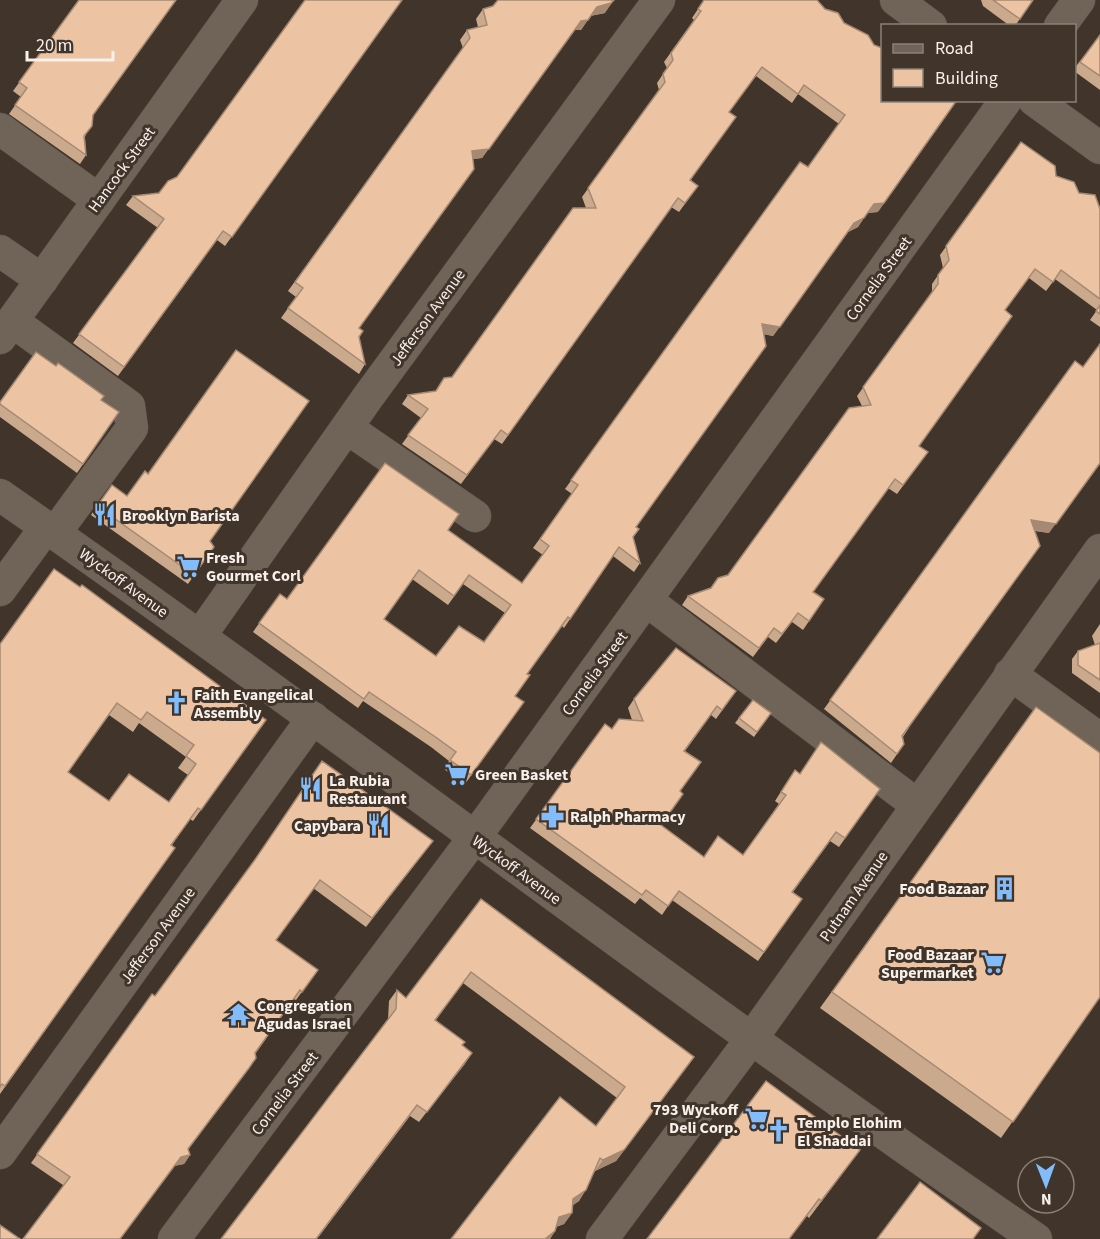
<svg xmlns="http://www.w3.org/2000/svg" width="1100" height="1239" font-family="'Source Sans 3',sans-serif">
<rect width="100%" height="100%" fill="#40342b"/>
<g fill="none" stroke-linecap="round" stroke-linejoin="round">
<defs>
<g id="minor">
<path d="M896,0l35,26"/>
<path d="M1060,26l19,-26"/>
<path d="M1034,100l66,48"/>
<path d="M0,129l99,71"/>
<path d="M0,251l42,29"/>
<path d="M12,321l117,85 3,22 -77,105"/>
<path d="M0,338l242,-338"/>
<path d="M347,428l128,88"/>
<path d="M0,495c349,243 685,504 1036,744"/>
<path d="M0,590l46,-63"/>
<path d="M646,600l271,205"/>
<path d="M200,636l168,-239 291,-397"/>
<path d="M1010,674l90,65"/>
<path d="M0,1153l313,-435"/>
<path d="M174,1239l317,-424 515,-715"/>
<path d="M602,1239l150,-201 348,-488"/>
</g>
</defs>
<use href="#minor" stroke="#5d534b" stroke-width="33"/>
<use href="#minor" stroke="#706358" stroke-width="32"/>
</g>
<g fill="#cba98c" fill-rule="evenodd">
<path d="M79,0l14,115 -8,22 1,18 -6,9 -71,-50 12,-17 -8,-6z"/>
<path d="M402,0l-177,246 -8,-6 -99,136 -45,-33 85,-115 -32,-23 7,-9 26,-3 18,-16z"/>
<path d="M704,0h113l61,212 -11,1 -9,14 -10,5 -75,104 -9,-2 -128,193 -3,10 7,26 -6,9 -21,-16 -49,72 -2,-2 -35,48 -12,22 9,6 -59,82 -21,-15 5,-8 -18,-14 -68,-46 -5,7 -105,-76 27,-38 7,5 161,-69 74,53 21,-28 -10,-7 39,-54 -7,-5 235,-327 8,5 31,-43 -41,-30 -6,9 -36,-27 -27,36 -38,68 7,6 -19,26 -8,-5 -169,237 -8,-5 -33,45 -59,-40 19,-26 -19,-14 6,-9 27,-4 17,-14 134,-169 -4,-11 77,-107 -2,-7 10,-15 -3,-6 30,-42 -2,-2zM412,579l36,26 15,-21 42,29 -21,29 -48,14 -52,-37z"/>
<path d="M981,0h52l-18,26h-5l-27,-20z"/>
<path d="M483,9l122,4 -15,3 -9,14h-7l-92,128 -9,1 -114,169v9l6,27 -6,10 -78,-56 15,-21 -8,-6 175,-243 -3,-8 7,-10 11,-3 -2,-8z"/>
<path d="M1100,35v55l-26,-19v-2z"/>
<path d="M1021,142l35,34 44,33v118l-10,-7 7,-10 -42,-31 -9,12 -17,-13 -24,32 -86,136 9,6 -31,42 -9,-6 -75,104 11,7 -21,31 -11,-8 -16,21 -8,-6 -15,20 -71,-52 6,-9 23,-8 17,-13 134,-169 -5,-10 75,-103v-9l11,-16 -3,-13z"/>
<path d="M1075,361l8,6 -34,166 -14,-2 -132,206 1,7 -13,19 -67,-54z"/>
<path d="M101,400l18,12 -42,61 -77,-56v-15z"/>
<path d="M112,485l15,11 83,45 4,6 -26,37 -97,-69z"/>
<path d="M1100,624v69l-28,-20v-14l6,-8 17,-6 -3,-9z"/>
<path d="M0,644l266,76 -73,101 -3,-2 -18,26 3,3 -175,246zM109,715l24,17 6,-9 47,34 -8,11 10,7 -19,27 -60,-1 -41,-29z"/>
<path d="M736,691l-20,28 -5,-4 -26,36 -5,41 -19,33 43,32 39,-2 36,-51 -4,-3 14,-22 11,-5 80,15 -41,58 -9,-6 -37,51 9,7 -44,62 -86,-61 -10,15 -22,-17 -5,6 -105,-76 75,-104 7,5 20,-9 -4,-12 6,-9z"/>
<path d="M753,700l18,13 -17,24 -19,-14z"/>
<path d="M1036,707l64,290 -99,141 -181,-130z"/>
<path d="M433,841l-67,86 -53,-39 -37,52 42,30 -22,30 -2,-1 -106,150 2,6 -6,9 -121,21 -32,-22 121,-169 3,2 96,-131z"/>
<path d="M481,899l205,169 -70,93 -21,10 -16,30 -6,4 -1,8 -8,11 -8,3 -1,4 -5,8h-99l145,-113 21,-28 -154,-115 -27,37 26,25 10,8 -53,69 -9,-6 -93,123h-96l167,-219 1,-19 8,-11 9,8z"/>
<path d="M860,1150l-51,68 -2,-2 -160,23z"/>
</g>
<g fill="#a58972">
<path d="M614,0l-9,13 -15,3 7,-9z"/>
<path d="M588,20l-7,10h-7l-92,128 -17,2 7,-9 109,-130z"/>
<path d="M952,108l-74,104 -11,1 7,-9z"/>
<path d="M864,218l-6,9 -10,5 -75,104 -17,-3 6,-9 92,-101z"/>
<path d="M1100,464l-51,69 -24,-4 6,-9z"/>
<path d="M433,841l-7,9 -60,77 6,-9z"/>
<path d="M472,1053l-7,11 -46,58 8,-10z"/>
<path d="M694,1057l-78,104 -21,10 8,-11z"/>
<path d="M860,1150l-51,68 12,-17z"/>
<path d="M190,1155l-6,9 -9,2 6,-9z"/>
<path d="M586,1190l-7,11 -13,9 7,-11z"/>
<path d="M572,1213l-8,11 -12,4 7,-11z"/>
<path d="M555,1231l-5,8h-5z"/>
</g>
<g fill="#ecc4a3" stroke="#a58972" stroke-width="1.5" fill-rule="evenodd">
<path d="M79,0h97l-83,115 -1,11 -8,10 2,19 -71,-50 12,-17 -8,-6z"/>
<path d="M305,0h97l-170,237 -9,-6 -99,136 -45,-33 85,-115 -31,-23 26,-3 9,-12 9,-4z"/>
<path d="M498,0h116l-3,3 -14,4 -9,13 -7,1 -92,128 -17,2 2,18 -115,159 4,3 -4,6 6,27 -77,-56 15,-20 -8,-6 175,-244 -3,-8 20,-5 -4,-16 10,-3z"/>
<path d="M704,0h113l8,9 13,4 6,10 24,12 6,10 8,3v52h75l-73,103 -10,1 -10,14 -10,5 -74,104 -18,-3 4,22 -130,181 3,2 -6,8 7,26 -21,-16 -49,72 -2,-2 -41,57 3,1 -15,21 9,6 -53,73 -21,-15 6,-8 -19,-14 -68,-46 -5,7 -105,-76 21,-29 7,5 98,-136 74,51 -11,16 74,53 27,-37 -9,-7 38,-54 -7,-5 229,-318 8,5 37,-52 -41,-30 -6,9 -36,-27 -33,45 7,5 -46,63 8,6 -13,17 -7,-5 -170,237 -7,-5 -34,45 -59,-40 20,-26 -20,-14 28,-4 8,-13 8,-1 121,-169h23l-8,-20 77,-106 -2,-8 10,-14 -2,-7 30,-42 -3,-2zM419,570l35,26 15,-21 42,30 -27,37 -25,-16 -23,30 -52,-37z"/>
<path d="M993,0h40l-13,19z"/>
<path d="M1100,35v41l-20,-14z"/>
<path d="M1021,142l34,24 1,10 18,6 5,11 16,2 5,14v90l-39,-29 -8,12 -18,-13 -30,41 7,6 -93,130 9,6 -25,33 -8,-6 -82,113 11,7 -15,22 -11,-8 -16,21 -8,-6 -15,20 -71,-52 23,-8 7,-10 10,-3 121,-167 22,-3 -8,-18 75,-103v-9l11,-15 -3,-14z"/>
<path d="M1100,305v9l-4,-3z"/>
<path d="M1100,344v119l-44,61 -25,-4 9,26 -138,190 2,8 -7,10 -67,-54 245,-339 8,6z"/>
<path d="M236,350l73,51 -99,140 4,6 -20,28 -97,-69 15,-21 15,11 18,-25 3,3z"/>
<path d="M36,352l20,14 2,-3 46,33 -3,4 18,12 -36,52 -83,-60v-2z"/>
<path d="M54,569l26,18 2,-2 184,135 -65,90 -3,-2 -27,37 4,3 -170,238 -3,-2 -2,3v-443zM117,703l24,17 6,-8 47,33 -8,11 10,8 -27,38 -40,-28 -20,27 -41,-29z"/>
<path d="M1100,643v37l-22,-15v-14z"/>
<path d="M676,648l60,43 -14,19 -5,-4 -33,45 17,11 -21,29 3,3 -22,31 43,32 14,-21 25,19 43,-60 -5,-3 14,-22 5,4 21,-32 59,47 -35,49 -9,-6 -44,60 10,7 -38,53 -85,-61 -11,15 -22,-16 -4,5 -106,-76 69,-95 7,5 7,-10 24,2 -9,-22z"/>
<path d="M753,700l18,13 -14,19 -18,-14z"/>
<path d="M1036,707l64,46v244l-87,125 -181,-130z"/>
<path d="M322,761l111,80 -61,77 -52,-38 -44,60 42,30 -16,22 -2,-2 -45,63 1,5 -7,10 -61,81 2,6 -9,2 -61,82h-97l47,-62 -33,-23 115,-160 3,2 99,-135z"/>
<path d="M481,899l213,158 -70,93 -21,10 -3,-2 -14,32 -13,9 -1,14 -13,4 -4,14 -10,8h-94l109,-142 36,29 29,-39 -154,-115 -36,48 30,22 -3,3 10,8 -45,59 -10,-7 -101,134h-95l175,-230 1,-19 9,8z"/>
<path d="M766,1081l94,69 -39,51 -2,-2 -30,40h-142z"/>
<path d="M920,1182l61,46 -8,11h-96z"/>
<path d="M0,1225l20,14h-20z"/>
</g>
<defs>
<symbol id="restaurant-bare" viewBox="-9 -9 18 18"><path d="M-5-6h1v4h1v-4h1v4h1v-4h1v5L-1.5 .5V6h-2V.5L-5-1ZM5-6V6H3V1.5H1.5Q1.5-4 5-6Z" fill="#82bcfa" stroke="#40342b" stroke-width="2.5" paint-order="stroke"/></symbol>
<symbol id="supermarket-bare" viewBox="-9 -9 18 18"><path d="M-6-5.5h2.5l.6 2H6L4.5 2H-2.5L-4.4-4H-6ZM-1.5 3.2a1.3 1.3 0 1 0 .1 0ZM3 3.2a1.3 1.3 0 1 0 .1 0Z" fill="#82bcfa" stroke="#40342b" stroke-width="2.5" paint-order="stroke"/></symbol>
<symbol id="church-bare" viewBox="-9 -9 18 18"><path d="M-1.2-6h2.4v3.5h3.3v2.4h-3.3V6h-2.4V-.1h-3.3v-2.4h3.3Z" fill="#82bcfa" stroke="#40342b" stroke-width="2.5" paint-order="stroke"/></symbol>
<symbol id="pharmacy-bare" viewBox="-9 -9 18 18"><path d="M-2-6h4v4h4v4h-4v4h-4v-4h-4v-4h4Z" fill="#82bcfa" stroke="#40342b" stroke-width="2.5" paint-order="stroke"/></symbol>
<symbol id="building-bare" viewBox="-9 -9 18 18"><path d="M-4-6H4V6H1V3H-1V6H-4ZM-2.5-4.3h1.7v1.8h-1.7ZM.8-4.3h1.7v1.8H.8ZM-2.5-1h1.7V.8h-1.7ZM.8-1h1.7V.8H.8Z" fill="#82bcfa" stroke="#40342b" stroke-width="2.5" paint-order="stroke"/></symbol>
<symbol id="temple-bare" viewBox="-9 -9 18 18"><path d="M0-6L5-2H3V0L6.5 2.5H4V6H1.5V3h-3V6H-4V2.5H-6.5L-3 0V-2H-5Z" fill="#82bcfa" stroke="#40342b" stroke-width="2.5" paint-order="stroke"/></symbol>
</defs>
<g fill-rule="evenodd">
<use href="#restaurant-bare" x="88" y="498" width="33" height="33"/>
<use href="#supermarket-bare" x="172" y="550" width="33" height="33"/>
<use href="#church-bare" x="160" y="686" width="33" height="33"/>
<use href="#supermarket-bare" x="440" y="758" width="33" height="33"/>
<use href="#restaurant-bare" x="294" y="772" width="33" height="33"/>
<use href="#pharmacy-bare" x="536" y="800" width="33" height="33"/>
<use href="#restaurant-bare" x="362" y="808" width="33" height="33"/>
<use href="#building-bare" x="988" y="872" width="33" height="33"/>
<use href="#supermarket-bare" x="976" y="946" width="33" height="33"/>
<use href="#temple-bare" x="222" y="998" width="33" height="33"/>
<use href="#supermarket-bare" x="740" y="1102" width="33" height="33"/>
<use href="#church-bare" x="762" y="1114" width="33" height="33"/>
</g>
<g text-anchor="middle" stroke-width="6" stroke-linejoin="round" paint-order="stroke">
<g font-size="16" fill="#f8f1ea" stroke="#40342b">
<text transform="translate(121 169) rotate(-54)" y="6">Hancock Street</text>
<text transform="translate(878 278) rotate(-54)" y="6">Cornelia Street</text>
<text transform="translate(427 317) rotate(-54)" y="6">Jefferson Avenue</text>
<text transform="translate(124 582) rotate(36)" y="6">Wyckoff Avenue</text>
<text transform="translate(594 673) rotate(-54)" y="6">Cornelia Street</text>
<text transform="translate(517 869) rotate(36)" y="6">Wyckoff Avenue</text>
<text transform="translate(853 896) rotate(-55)" y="6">Putnam Avenue</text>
<text transform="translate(157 935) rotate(-54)" y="6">Jefferson Avenue</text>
<text transform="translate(284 1093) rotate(-53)" y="6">Cornelia Street</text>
</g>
<g font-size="16" font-weight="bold" fill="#f8f1ea" stroke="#40342b" text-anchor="start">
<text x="122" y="521">Brooklyn Barista</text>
<text x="206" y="563">Fresh<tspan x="206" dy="18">Gourmet Corl</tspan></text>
<text x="194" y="700">Faith Evangelical<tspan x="194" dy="18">Assembly</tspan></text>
<text x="475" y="780">Green Basket</text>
<text x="329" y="786">La Rubia<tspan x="329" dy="18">Restaurant</tspan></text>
<text x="570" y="822">Ralph Pharmacy</text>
<text x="361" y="831" text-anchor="end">Capybara</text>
<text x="986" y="894" text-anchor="end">Food Bazaar</text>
<text x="974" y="960" text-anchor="end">Food Bazaar<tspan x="974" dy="18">Supermarket</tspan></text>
<text x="257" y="1011">Congregation<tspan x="257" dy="18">Agudas Israel</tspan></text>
<text x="738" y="1115" text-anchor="end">793 Wyckoff<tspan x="738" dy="18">Deli Corp.</tspan></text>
<text x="797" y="1128">Templo Elohim<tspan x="797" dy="18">El Shaddai</tspan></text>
</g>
</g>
<rect x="881" y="24" width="195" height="78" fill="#40342b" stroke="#8a8077" stroke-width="1.5"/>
<rect x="893" y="44" width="30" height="9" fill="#706358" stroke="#8a8077" stroke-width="1.5"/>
<text x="935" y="54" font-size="18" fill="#f8f1ea">Road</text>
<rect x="893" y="69" width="30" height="18" fill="#ecc4a3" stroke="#8a8077" stroke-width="1.5"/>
<text x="935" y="84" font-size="18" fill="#f8f1ea">Building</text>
<g transform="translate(1046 1185) rotate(179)"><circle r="28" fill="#40342b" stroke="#8a8077" stroke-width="1.5"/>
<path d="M0-4.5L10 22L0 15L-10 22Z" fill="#82bcfa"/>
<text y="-9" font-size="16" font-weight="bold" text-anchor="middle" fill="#f8f1ea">N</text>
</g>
<path d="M27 51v9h86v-9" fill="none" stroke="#f8f1ea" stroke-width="3"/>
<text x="36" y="51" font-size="18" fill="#f8f1ea" stroke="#40342b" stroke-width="4.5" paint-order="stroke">20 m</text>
</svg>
